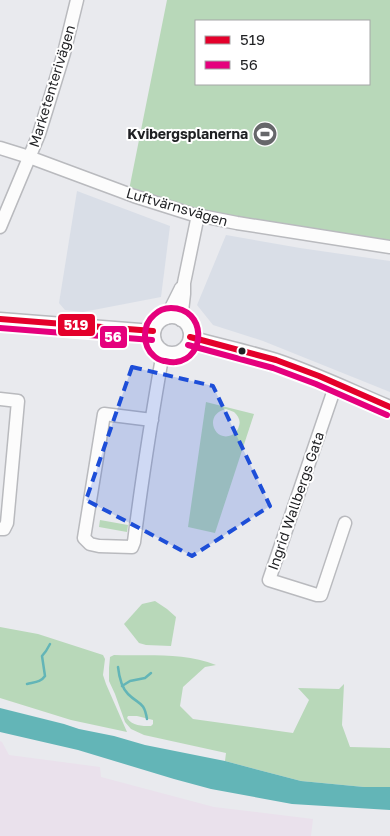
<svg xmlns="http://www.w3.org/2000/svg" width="390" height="836" font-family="'Golos Text',sans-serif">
<rect width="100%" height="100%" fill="#e9eaee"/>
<path fill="#eae1ec" d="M0,741l2,1 7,13 91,12 1,10 113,30 99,12 -2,17h-311z"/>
<g fill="#d9dee7">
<path d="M77,191l93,35 -9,71 -78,15 -18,-2 -6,-7z"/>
<path d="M226,235l74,13 90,13v131l-127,-51 -50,-16 -16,-20z"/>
</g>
<g fill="#b8d8b9" fill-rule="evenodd">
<path d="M167,0h223v245l-207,-37 -54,-18zM196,21h173v63h-173z"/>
<path d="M206,402l48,12 -39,119 -27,-6zM226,409l8,3c4,4 7,8 5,14 -1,4 -3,7 -7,9 -18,8 -29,-21 -6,-26z"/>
<path d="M100,520l28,5 -1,7 -28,-5z"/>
<path d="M155,601l12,8 9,8 -5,29 -25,-1 -7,-2 -15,-19 18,-20z"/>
<path d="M0,627l38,7 65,21 2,4 -2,16 3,9 21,48 -56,-12 -71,-22z"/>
<path d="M114,655c34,1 70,-3 102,10l-11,2 -22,20 -3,19 13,13 100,14 16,-33 -11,-12 41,1 5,-5 -2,41 8,22 40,1v39h-26l-63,-6 -76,-20 1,-8 -82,-18 -13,-6 -6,-7 -10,-28 -6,-13v-13l1,-11zM128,716h9l16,4v4l-2,2c-10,0 -18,0 -24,-8z"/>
</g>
<path fill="#63b5b7" d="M0,708l64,16 15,5 35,7 31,9 80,16 76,20 63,6h26v23l-98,-6 -81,-15 -37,-10 -96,-29 -78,-18z"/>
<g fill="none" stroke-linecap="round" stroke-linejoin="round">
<g stroke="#63b5b7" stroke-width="2.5">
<path d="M118,667c1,9 3,20 10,27 11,11 16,7 19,25"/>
<path d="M27,684c8,-2 14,-2 18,-8l-3,-20 4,-5 4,-7"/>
<path d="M122,686l8,-5 15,-3 6,-5"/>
</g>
<defs>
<g id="minor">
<path d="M0,148l29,9 105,39 57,18 46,9 153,24"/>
<path d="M0,227l39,-93 25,-81 13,-53"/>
<circle cx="172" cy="335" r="18"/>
<path d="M166,318l15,-30"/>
<path d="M0,319l153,12"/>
<path d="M181,320l3,-26v-11l14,-68"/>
<path d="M190,337c28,8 58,14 86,23 39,13 76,31 114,47"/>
<path d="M336,384l-67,196 48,15h4l24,-72"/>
<path d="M0,399l18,2 -11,122 -3,6h-4"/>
<path d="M152,420l-48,-6 -20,124 6,6 9,2 33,1 2,-5c8,-64 18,-127 29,-190"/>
</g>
</defs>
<use href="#minor" stroke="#b9babe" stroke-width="15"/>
<use href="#minor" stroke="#fcfcfc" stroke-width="12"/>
<defs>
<g id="bus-1">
<path d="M0,319l153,12"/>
<path d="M190,337l86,23 43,16 71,31"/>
</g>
<g id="bus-2">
<path d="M0,328l152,12"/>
<path d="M188,345l85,23 43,16 71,31"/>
<path d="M164,361c-4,-1 -8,-3 -10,-5 -12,-10 -12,-31 0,-41 5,-5 11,-7 17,-7 35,0 36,50 5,54 -3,1 -7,0 -11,-1"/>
</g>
</defs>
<use href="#bus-1" stroke="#fff" stroke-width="10"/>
<use href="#bus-2" stroke="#fff" stroke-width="10"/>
<use href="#bus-1" stroke="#e4002b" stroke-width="6"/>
<use href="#bus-2" stroke="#e5007d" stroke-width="6"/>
</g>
<path fill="#1d4ed8" fill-opacity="0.2" stroke="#1d4ed8" stroke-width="4" stroke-dasharray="10 6" stroke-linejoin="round" d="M132,367l81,19 57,120 -78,50 -106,-56z"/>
<defs>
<symbol id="stadium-disc" viewBox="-11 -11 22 22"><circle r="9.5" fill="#66676a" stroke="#fff"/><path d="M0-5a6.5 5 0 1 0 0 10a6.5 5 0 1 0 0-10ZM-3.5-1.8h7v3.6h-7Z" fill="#fff"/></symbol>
</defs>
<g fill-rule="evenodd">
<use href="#stadium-disc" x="251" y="120" width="28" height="28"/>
</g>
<circle fill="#1f2023" stroke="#fff" stroke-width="2" cx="242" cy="351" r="4.5"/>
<g text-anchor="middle" stroke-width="4" stroke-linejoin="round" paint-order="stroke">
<g font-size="14" fill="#1f2023" stroke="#fff">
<text transform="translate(52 86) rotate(-73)" y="5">Marketenterivägen</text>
<text transform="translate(177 207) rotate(16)" y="5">Luftvärnsvägen</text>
<text transform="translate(296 501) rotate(-71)" y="5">Ingrid Wallbergs Gata</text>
</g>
<g font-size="14" font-weight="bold" fill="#1f2023" stroke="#fff" text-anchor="end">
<text x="248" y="139">Kvibergsplanerna</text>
</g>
</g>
<g stroke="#fff" stroke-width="2">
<rect x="57" y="313" width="39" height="24" rx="5" fill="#e4002b"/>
<rect x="99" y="325" width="29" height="24" rx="5" fill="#e5007d"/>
</g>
<g font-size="14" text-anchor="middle" font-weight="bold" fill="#fff">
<text x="76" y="330">519</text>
<text x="113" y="342">56</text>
</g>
<rect x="195" y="20" width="175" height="65" fill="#ffffff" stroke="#a5a6a7"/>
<rect x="205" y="36" width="25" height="8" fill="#e4002b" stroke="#a5a6a7"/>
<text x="240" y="45" font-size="15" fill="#1f2023">519</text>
<rect x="205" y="61" width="25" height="8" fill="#e5007d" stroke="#a5a6a7"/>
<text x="240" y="70" font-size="15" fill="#1f2023">56</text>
</svg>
